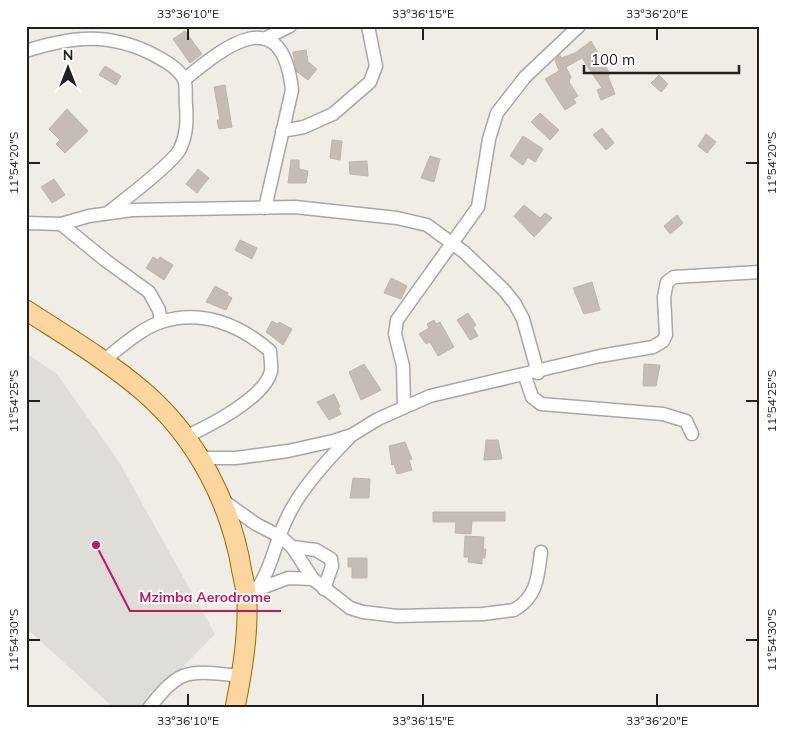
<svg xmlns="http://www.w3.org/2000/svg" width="786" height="734" font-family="Mulish,sans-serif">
<rect width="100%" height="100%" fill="#f0ede6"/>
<path fill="#dfddd7" d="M26,353l31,21 62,88 96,172 -73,74h-28l-88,-80z"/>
<g fill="#c5bdb5" stroke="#c2b4a8">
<path d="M185,31l17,23 -12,9 -17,-24z"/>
<path d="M591,41l19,33 -2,2 7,18 -14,6 -4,-10 5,-2 -20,-30 -16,9 5,10 -2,5 9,14 -5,3 3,4 -11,7 -20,-31 14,-8 -4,-11 5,-5 1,3 14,-5z"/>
<path d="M306,50l2,12 9,7 -9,11 -12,-9 -3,-19z"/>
<path d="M105,66l16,10 -5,9 -17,-10z"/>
<path d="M659,75l9,9 -7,8 -10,-9z"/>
<path d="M225,85l7,42 -13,2 -2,-9h3l-6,-33z"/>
<path d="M67,109l21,22 -23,22 -9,-9 4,-4 -11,-11z"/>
<path d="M540,113l19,17 -9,10 -19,-18z"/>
<path d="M602,128l12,15 -8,7 -13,-15z"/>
<path d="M706,134l10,8 -9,11 -9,-7z"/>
<path d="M523,136l20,13 -8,13 -7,-5 -5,8 -13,-9z"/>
<path d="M332,140l10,1 -2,19 -10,-2z"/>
<path d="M430,156l10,3 -6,23 -13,-4z"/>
<path d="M291,160h8v9l9,2 -2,12h-18z"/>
<path d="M367,161l1,15 -18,-2 -1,-12z"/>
<path d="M198,169l11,9 -12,15 -11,-9z"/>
<path d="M54,179l11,16 -13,8 -11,-16z"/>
<path d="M524,205l16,13 5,-5 7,5 -18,19 -20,-21z"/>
<path d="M677,215l6,8 -13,11 -6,-8z"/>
<path d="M240,240l17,8 -5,11 -17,-9z"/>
<path d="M153,257l5,3 2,-3 13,8 -9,15 -18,-12z"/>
<path d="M391,278l16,8 -6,13 -17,-6z"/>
<path d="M592,282l8,28 -16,4 -11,-26z"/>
<path d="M215,286l13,7 -1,2 5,3 -6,12 -20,-8z"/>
<path d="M468,313l8,12 -3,2 5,9 -8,4 -13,-20z"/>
<path d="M434,320l2,4 4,-2 14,25 -16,9 -8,-14 -4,2 -7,-10 10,-6 -2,-4z"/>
<path d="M272,321l5,3 2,-2 13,7 -9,16 -17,-13z"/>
<path d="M364,364l17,26 -20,10 -12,-28z"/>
<path d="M644,364l16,1 -4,21h-13z"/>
<path d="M334,394l6,13 -2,1 3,6 -12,6 -12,-18z"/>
<path d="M486,440h12l4,19 -18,1z"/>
<path d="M405,442l7,17 -3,1 3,10 -15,4 -3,-10 -2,1 -3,-19z"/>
<path d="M353,478l17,1 -1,19h-19z"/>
<path d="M433,512h72v9h-33l-1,13 -16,-1 1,-11h-23z"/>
<path d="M465,536l19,1 -1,12h3l-1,9h-3v6l-14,-2 1,-5h-5z"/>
<path d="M348,558h19v20h-15v-11h-4z"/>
</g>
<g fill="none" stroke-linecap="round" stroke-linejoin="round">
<defs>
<g id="minor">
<path d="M266,38l24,-12"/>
<path d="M26,51c46,-15 84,-19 128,4 11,6 23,12 30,24 3,6 1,19 2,26 1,16 1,29 -6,44 -7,14 -56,51 -71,63"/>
<path d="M184,80c43,-36 98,-78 108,10l-27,118"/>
<path d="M282,131l22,-4 29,-13 37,-32 6,-16 -8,-40"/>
<path d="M26,223l35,1 28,-8 43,-6 163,-3 102,11 30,7 37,27 40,38 11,14 8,15 15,54"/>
<path d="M61,224l44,36 44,32 10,18 2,12"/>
<path d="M104,360c17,-13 36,-31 57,-38 40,-13 78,2 109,29 0,6 2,14 1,20 -6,27 -62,55 -86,66"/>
<path d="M525,376l7,21 9,7 122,10 23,7 6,13"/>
<path d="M404,407l-1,-41 -8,-32 2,-14 81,-113 11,-68 8,-26 28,-36 54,-51"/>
<path d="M201,458h35l52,-7 45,-10 19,-6 26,-16 52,-23 170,-40 53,-9 10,-6 3,-6 -2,-38 3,-15 7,-5 86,-5"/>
<path d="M222,500l34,24 25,13 11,10 21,32 37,29 13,4 34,4 86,-2 31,-4c23,-13 24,-33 27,-58"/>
<path d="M292,547l24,3 15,9 1,7 -8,23"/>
<path d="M259,589l29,-11 25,1"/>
<path d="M247,601c25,-25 26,-56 41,-85 14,-29 39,-56 61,-78"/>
<path d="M149,708c9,-11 20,-26 34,-32 16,-7 42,-1 59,0"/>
</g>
<path id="primary" d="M26,310c40,26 82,51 118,82 53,46 87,112 98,180 2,10 5,21 5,30 1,36 -5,71 -12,106"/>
</defs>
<use href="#minor" stroke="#a7a7a7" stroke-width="15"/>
<use href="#primary" stroke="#9b6900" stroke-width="21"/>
<use href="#minor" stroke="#fff" stroke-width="12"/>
<use href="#primary" stroke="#fdd59e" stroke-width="19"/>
</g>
<path fill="none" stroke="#202020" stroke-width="2" d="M188,28v12M423,28v12M657,28v12M28,163h12M746,163h12M28,401h12M746,401h12M28,640h12M746,640h12M188,694v12M423,694v12M657,694v12"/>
<path fill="none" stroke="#c2185b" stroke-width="2" d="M96 545L130 611H281"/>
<circle fill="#c2185b" stroke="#fff" stroke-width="2" cx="96" cy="545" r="5"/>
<g font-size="14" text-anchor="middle" font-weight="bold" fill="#c2185b" stroke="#fff" stroke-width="4" stroke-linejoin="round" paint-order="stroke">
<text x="205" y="602">Mzimba Aerodrome</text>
</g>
<rect width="786" height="734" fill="none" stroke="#ffffff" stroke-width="55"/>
<g transform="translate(68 68)" stroke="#ffffff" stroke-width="4" paint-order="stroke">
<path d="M0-4L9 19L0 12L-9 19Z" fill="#202020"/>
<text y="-8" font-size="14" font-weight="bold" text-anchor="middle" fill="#202020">N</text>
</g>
<path d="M584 65v8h155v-8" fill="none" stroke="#202020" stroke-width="2.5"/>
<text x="591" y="65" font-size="15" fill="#202020" stroke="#ffffff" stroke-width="4" paint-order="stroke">100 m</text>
<rect x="28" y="28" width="730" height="678" fill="none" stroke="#202020" stroke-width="2"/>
<g font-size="12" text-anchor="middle" fill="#202020">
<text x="188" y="18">33°36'10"E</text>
<text x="423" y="18">33°36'15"E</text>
<text x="657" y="18">33°36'20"E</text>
<text transform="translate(14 163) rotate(-90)" y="4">11°54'20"S</text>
<text transform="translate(772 163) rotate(-90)" y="4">11°54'20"S</text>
<text transform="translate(14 401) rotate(-90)" y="4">11°54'25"S</text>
<text transform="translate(772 401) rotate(-90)" y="4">11°54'25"S</text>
<text transform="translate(14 640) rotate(-90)" y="4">11°54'30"S</text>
<text transform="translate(772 640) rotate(-90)" y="4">11°54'30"S</text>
<text x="188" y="725">33°36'10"E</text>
<text x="423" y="725">33°36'15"E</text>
<text x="657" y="725">33°36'20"E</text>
</g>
</svg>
